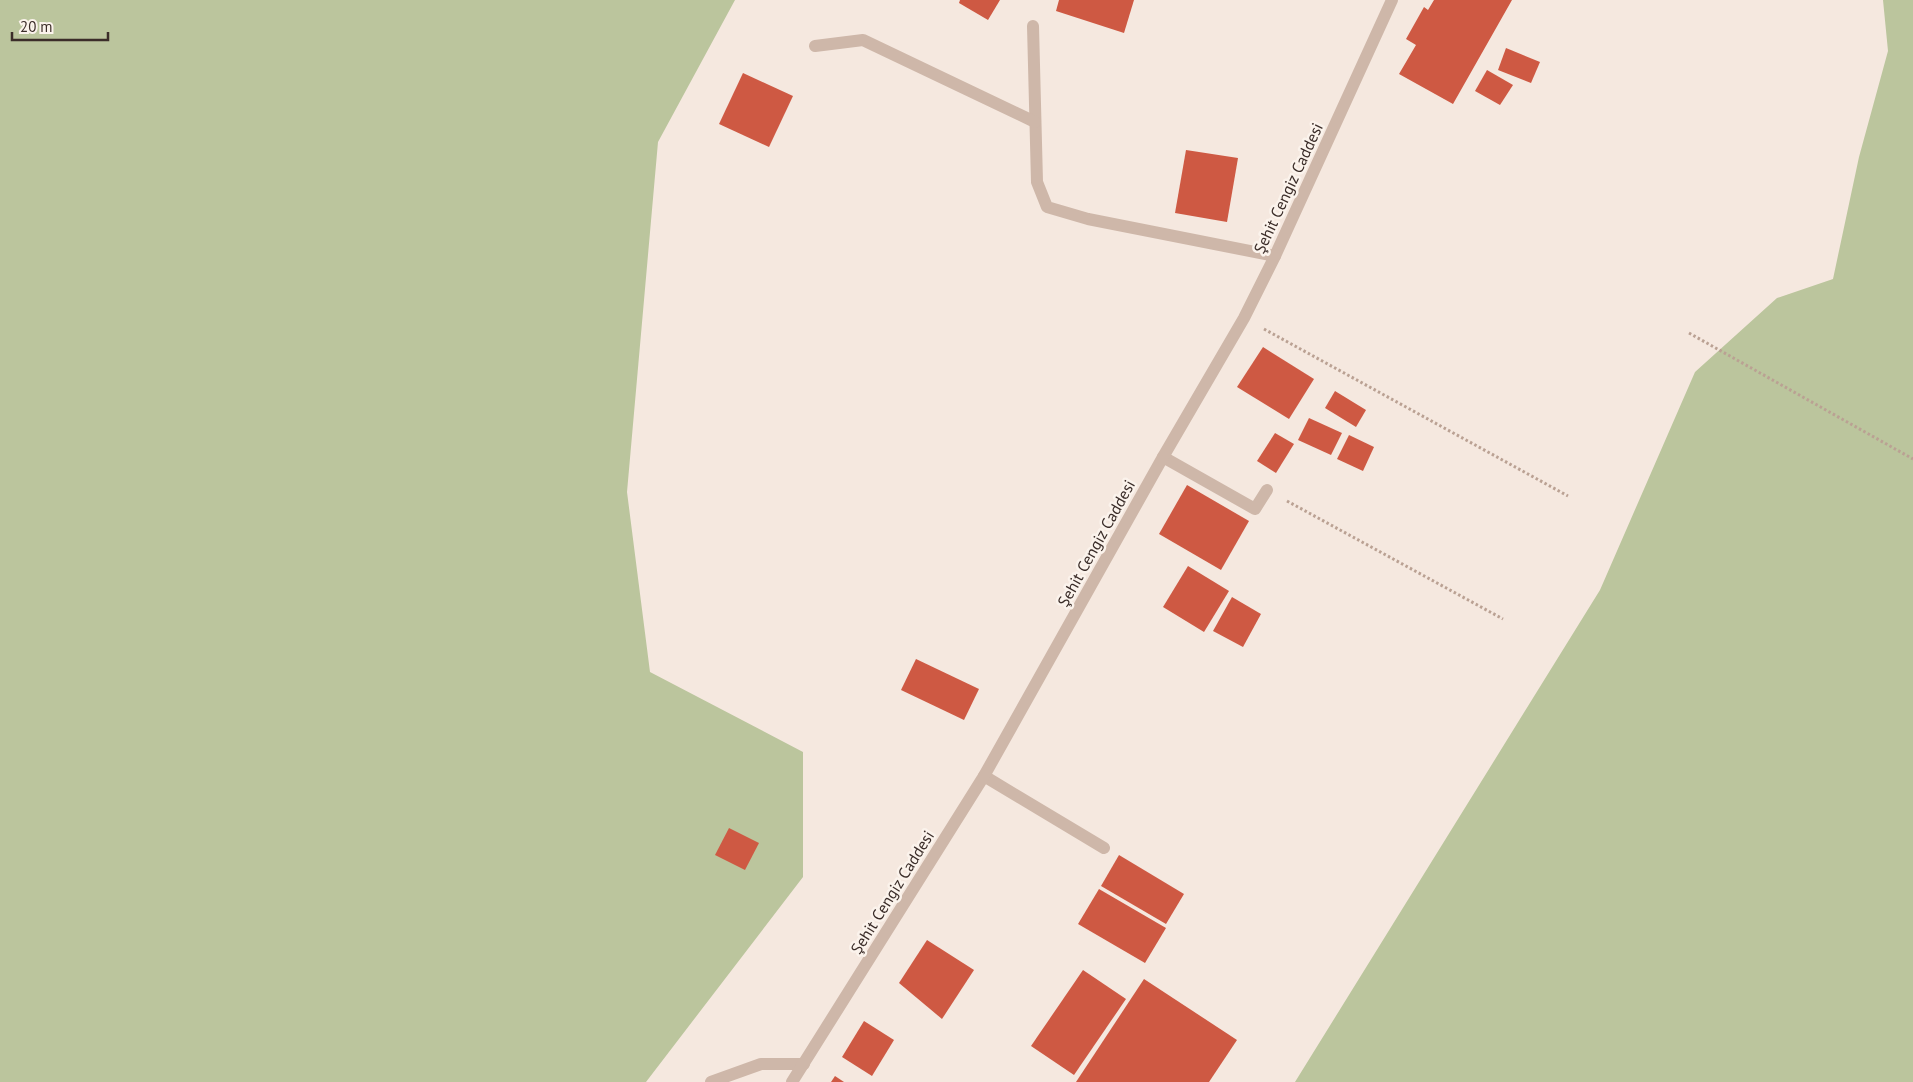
<svg xmlns="http://www.w3.org/2000/svg" width="1913" height="1082" font-family="'PT Sans',sans-serif">
<rect width="100%" height="100%" fill="#f5e8df"/>
<g fill="#bbc59d">
<path d="M0,0h735l-77,142 -31,350 23,180 153,80v125l-157,205h-646z"/>
<path d="M1883,0h30v1082h-618l305,-492 95,-218 82,-74 56,-19 26,-122 29,-106z"/>
</g>
<g fill="#ce5943">
<path d="M960,0h40l-12,20 -29,-17z"/>
<path d="M1059,0h75l-10,33 -68,-22z"/>
<path d="M1434,0h78l-59,104 -54,-30 17,-29 -10,-6 18,-32 4,3z"/>
<path d="M1506,48l34,14 -9,21 -33,-13z"/>
<path d="M1487,70l26,15 -13,20 -25,-14z"/>
<path d="M743,73l50,23 -24,51 -50,-23z"/>
<path d="M1186,150l52,8 -11,64 -52,-9z"/>
<path d="M1263,347l51,32 -25,40 -52,-32z"/>
<path d="M1335,391l31,19 -10,17 -31,-19z"/>
<path d="M1309,418l33,15 -11,22 -33,-15z"/>
<path d="M1275,433l19,11 -18,29 -19,-12z"/>
<path d="M1349,435l25,12 -11,24 -26,-12z"/>
<path d="M1187,485l62,36 -28,49 -62,-36z"/>
<path d="M1188,566l41,25 -25,41 -41,-25z"/>
<path d="M1232,597l29,17 -18,33 -30,-16z"/>
<path d="M916,659l63,30 -15,31 -63,-30z"/>
<path d="M729,828l30,15 -14,27 -30,-15z"/>
<path d="M1119,855l65,39 -18,30 -65,-38z"/>
<path d="M1099,889l67,39 -21,35 -67,-39z"/>
<path d="M927,940l47,30 -32,49 -43,-36z"/>
<path d="M1083,970l43,29 -52,76 -43,-29z"/>
<path d="M1144,979l93,61 -28,42h-133z"/>
<path d="M864,1021l30,19 -22,36 -30,-19z"/>
<path d="M835,1076l9,6h-13z"/>
</g>
<g fill="none" stroke-linecap="round" stroke-linejoin="round">
<g stroke="#baa193" stroke-width="3" stroke-dasharray="2.5 2.5" stroke-linecap="butt">
<path d="M1264,329l304,167"/>
<path d="M1689,333l224,126"/>
<path d="M1287,501l216,118"/>
</g>
<path stroke="#ceb7a9" stroke-width="12" d="M984,776l120,72"/>
<g stroke="#ceb7a9" stroke-width="12">
<path d="M1033,26l4,156 10,25 41,12 187,37"/>
<path d="M815,46l48,-6 172,82"/>
<path d="M1163,457l92,52 12,-19"/>
<path d="M711,1082l50,-18h43"/>
</g>
<path stroke="#ceb7a9" stroke-width="12" d="M792,1082l192,-306 179,-319 81,-139 31,-62 117,-256"/>
</g>
<g text-anchor="middle" stroke-width="5" stroke-linejoin="round" paint-order="stroke">
<g font-size="16" fill="#3b2d29" stroke="#fbf3ec">
<text transform="translate(1288 188) rotate(-65)" y="6">Şehit Cengiz Caddesi</text>
<text transform="translate(1096 543) rotate(-61)" y="6">Şehit Cengiz Caddesi</text>
<text transform="translate(892 892) rotate(-58)" y="6">Şehit Cengiz Caddesi</text>
</g>
</g>
<path d="M12 32v8h96v-8" fill="none" stroke="#3b2d29" stroke-width="2.5"/>
<text x="20" y="32" font-size="15" fill="#3b2d29" stroke="#fbf3ec" stroke-width="4" paint-order="stroke">20 m</text>
</svg>
